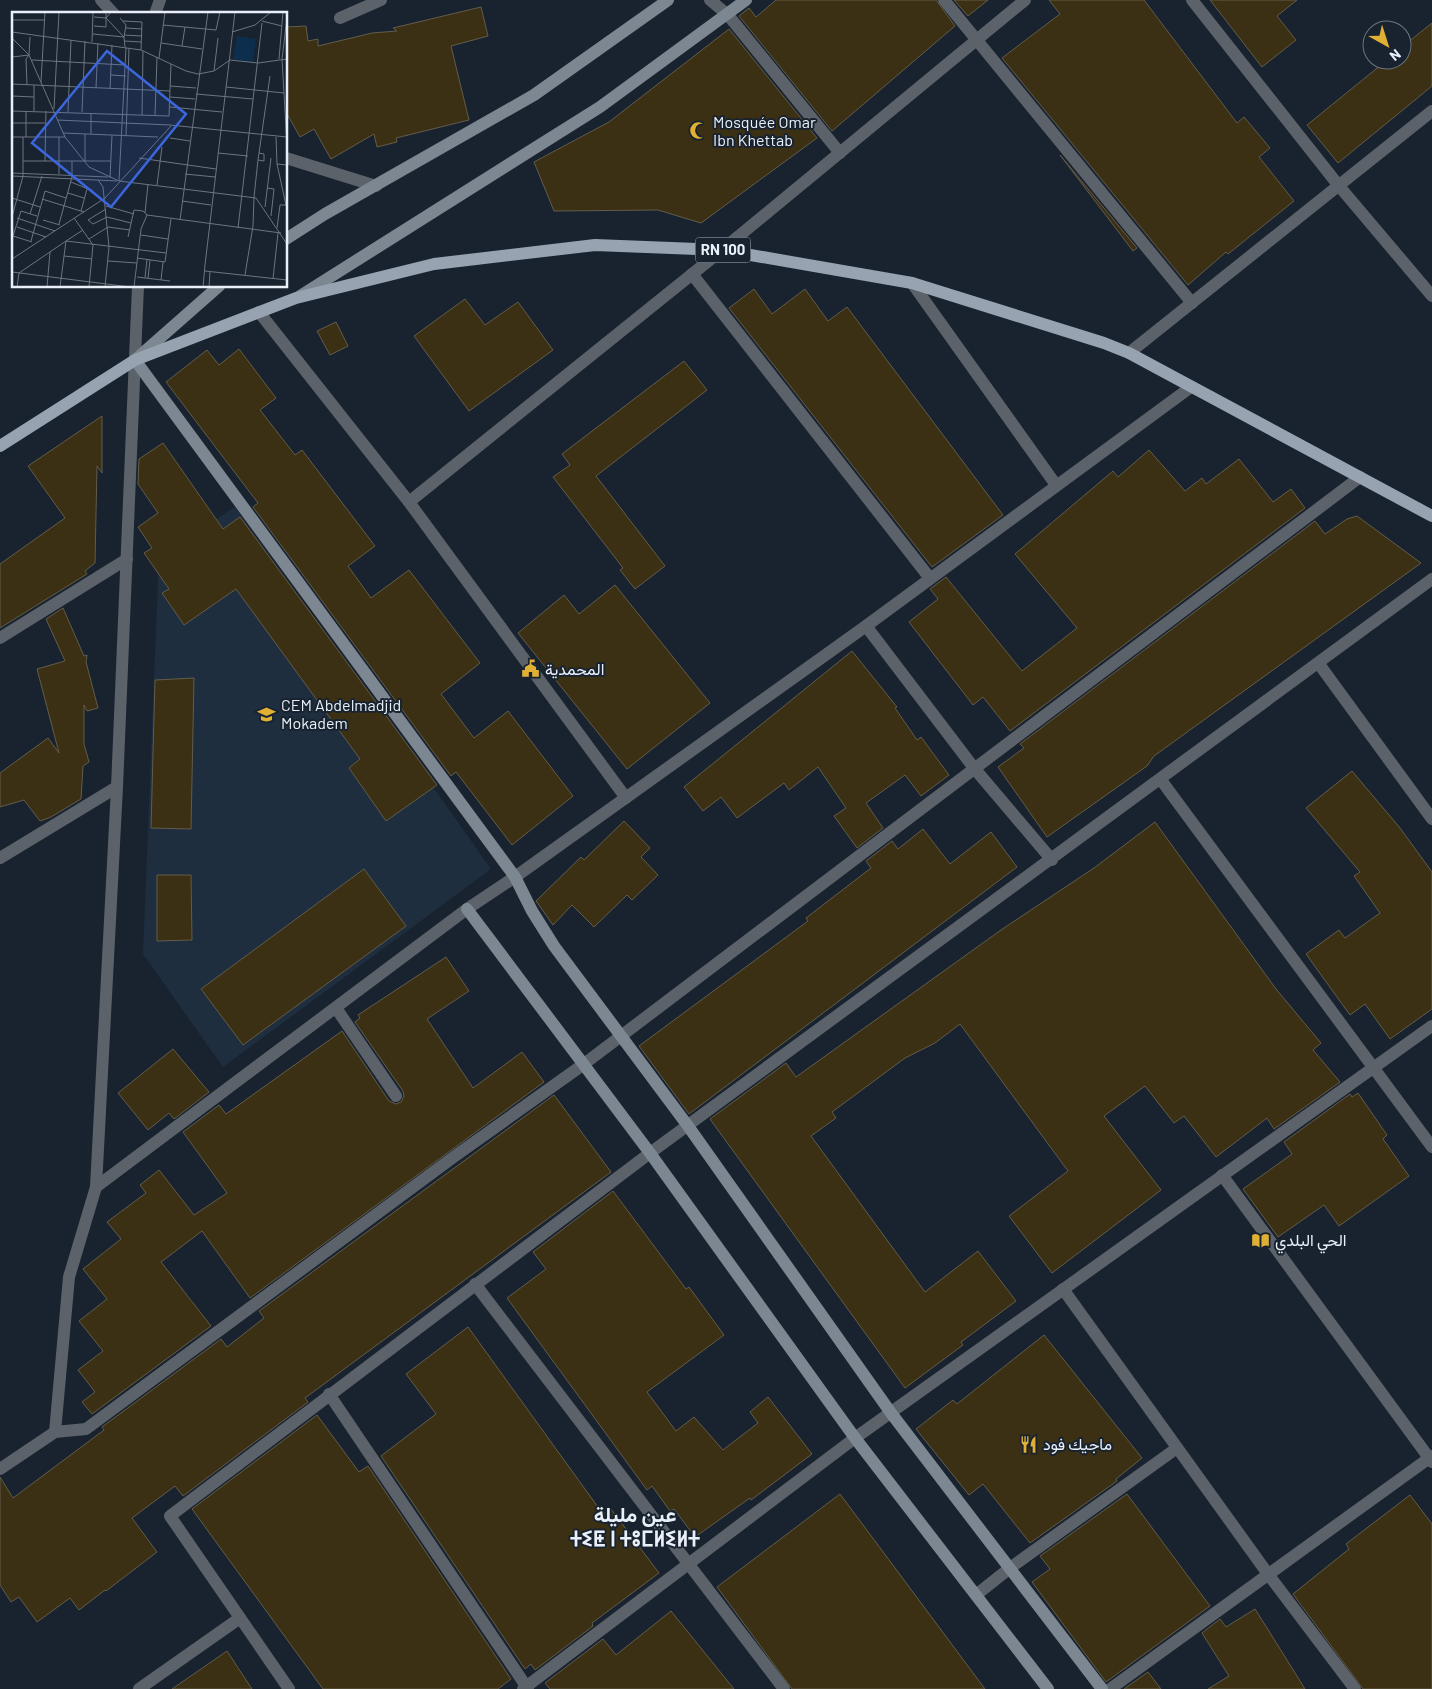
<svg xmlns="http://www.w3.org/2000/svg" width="1432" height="1689" font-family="Barlow,Vazirmatn,'Noto Sans Tifinagh',sans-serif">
<rect width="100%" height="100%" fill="#18232f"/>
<path fill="#1e2e3f" d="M235,507l256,362 -268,198 -80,-113 16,-399z"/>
<g fill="#3c3014" stroke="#635c4a">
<path d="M776,0h160l19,26 -123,105 -93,-115 10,-8 7,9z"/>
<path d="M954,0h34l-20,16z"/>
<path d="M1049,0h95l93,123 7,-6 26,31 -11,9 35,44 -66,53 -2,-2 -38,33 -186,-227 58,-44z"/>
<path d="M1210,0h87l-20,16 19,24 -34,27z"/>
<path d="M481,7l7,29 -37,10 18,74 -73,18 1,4 -20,5 -3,-13 -43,25 -17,-30 -14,8 -14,-25v-85l20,-1 2,15 10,-2v7l54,-13 25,-2 -4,-3z"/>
<path d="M1432,23v63l-94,77 -31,-38 80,-65h15v-13z"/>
<path d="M729,29l88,109 -116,85 -43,-13 -104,1 -20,-49 75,-40z"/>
<path d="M1060,155l77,93 -4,3z"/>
<path d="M754,289l18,25 33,-25 23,32 19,-14 156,208 -71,52 -203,-259z"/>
<path d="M465,299l20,26 33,-23 35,48 -84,61 -55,-75z"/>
<path d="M336,322l12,24 -18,9 -13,-24z"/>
<path d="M239,349l37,49 -16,12 35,45 7,-5 73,96 -27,20 23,32 38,-28 71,93 -39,31 33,44 34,-27 65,85 -61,49 -56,-73 -5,4 -198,-269 5,-4 -92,-121 41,-32 12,15z"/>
<path d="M684,361l23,29 -111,86 69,90 -30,23 -15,-19 3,-2 -70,-91 17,-12 -8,-11z"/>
<path d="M102,416v57l-5,-7 -2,97 -10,8 2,3 -87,54v-64l65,-46 -37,-52z"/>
<path d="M163,443l60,86 17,-12 197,268 -51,36 -37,-53 11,-9 -124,-170 -52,36 -22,-32 7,-4 -25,-36 8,-5 -14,-21 20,-14 -20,-29 1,-25z"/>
<path d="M1149,450l36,41 17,-13 4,6 33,-25 34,43 18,-13 14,19 -295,223 -27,-34 -10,8 -64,-83 29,-23 -8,-10 16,-12 76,94 55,-43 -62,-74 98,-83 5,6z"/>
<path d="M1357,516l64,47 -267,193 -7,10 -100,71 -49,-70 26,-19 -4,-4 295,-223 10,13 22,-15z"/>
<path d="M615,585l95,118 -83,66 -109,-136 46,-38 15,19z"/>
<path d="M63,608l21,48 3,-1 -1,7 12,46 -11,3 -3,-6v39l5,18 -6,4 -2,33 -30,18 -11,4 -16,-21 -24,7v-34l48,-35 11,15 -22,-84 28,-8 -19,-42z"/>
<path d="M852,651l45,56 -2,1 22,32 4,-3 28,38 -28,21 -16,-21 -39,28 17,25 -26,20 -23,-32 12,-8 -28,-41 -29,23 -5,-7 -47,35 -16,-21 -18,14 -19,-24z"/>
<path d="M194,678l-3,151 -40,-1 4,-148z"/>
<path d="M1352,771l48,57 32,44v137l-42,30 -25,-35 -15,11 -44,-61 33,-24 6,8 35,-25 -26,-37 6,-4 -54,-64z"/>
<path d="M624,821l26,27 -9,9 17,18 -26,25 -5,-5 -33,32 -22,-22 -19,20 -17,-24 45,-44 3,3z"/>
<path d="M1155,822l121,167 45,54 -8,7 27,32 -66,47 -7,-11 -51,39 -32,-41 -10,7 -29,-37 -41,30 57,74 -109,83 -43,-57 59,-45 -108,-147 -25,19 -30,15 -73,54 4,6 -25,18 114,156 53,-41 38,50 -55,41 2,3 -58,43 -195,-269 76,-56 10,14 205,-147 93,-62z"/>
<path d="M923,829l27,35 41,-32 26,35 -328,247 -50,-68 169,-125 -2,-3 65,-50 -5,-7 26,-20 6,8z"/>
<path d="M364,869l42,57 -163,119 -42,-56z"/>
<path d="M157,875h34l1,65 -35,1z"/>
<path d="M446,957l23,34 -42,28 46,69 49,-36 22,30 -294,216 -48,-67 -41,31 50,64 -119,88 -10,-12 13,-10 -17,-22 25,-19 -24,-30 28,-22 -24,-30 38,-30 -14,-17 39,-29 -6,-8 19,-15 35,45 33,-22 -44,-61 36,-27 7,9 116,-83 47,70 7,3 5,-2 3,-6 -1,-5 -48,-69 5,-4 -2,-3z"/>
<path d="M173,1049l36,43 -35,27 -5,-6 -21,17 -30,-37z"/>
<path d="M1358,1093l29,42 -4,4 26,37 -70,50 -15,-21 -46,32 -35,-48 49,-35 -8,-12 66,-48 2,3z"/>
<path d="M554,1095l57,77 -306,226 3,4 -125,94 -8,-10 -43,32 25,34 -51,39 -1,-1 -26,20 -9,-12 -33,24 -18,-25 -8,5 -11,-17v-108l13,21 91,-68 -2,-3 119,-88 6,8 37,-29 -5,-7z"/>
<path d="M613,1191l73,98 3,-2 35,48 -77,57 29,39 18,-14 29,33 35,-27 -8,-11 18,-15 44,57 -61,46 -1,-2 -55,39 -21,-28 -4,2 -18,-25 -5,4 -140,-192 39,-29 -13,-17z"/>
<path d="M468,1327l135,187 8,-5 48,64 -67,50 1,3 -58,44 -4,-6 -6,5 -144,-213 55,-42 -30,-40z"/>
<path d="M1044,1335l98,123 -26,21 1,2 -87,62 -47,-59 -14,11 -53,-66 37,-29 4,4z"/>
<path d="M317,1415l42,57 9,-6 143,213 -13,10h-175l-131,-180z"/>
<path d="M840,1494l145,195h-193l-75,-102z"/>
<path d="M1127,1494l83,112 -104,76 -74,-100 18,-13 -10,-13z"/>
<path d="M1410,1495l22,29v165h-69l-70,-95 56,-45 -3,-5z"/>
<path d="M1255,1609l12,19 38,61h-97l21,-13 -27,-43 18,-14 6,8z"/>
<path d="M671,1611l63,78h-184l-5,-6 58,-44 13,16z"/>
<path d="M227,1651l25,38h-80z"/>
<path d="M1148,1672l13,17h-37z"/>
</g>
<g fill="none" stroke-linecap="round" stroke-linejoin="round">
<g stroke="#5c6269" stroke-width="12">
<path d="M912,283l144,202"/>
<path d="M0,638l127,-79"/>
</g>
<g stroke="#5c6269" stroke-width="12">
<path d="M101,0l13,14"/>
<path d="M710,0l18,15 112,138"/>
<path d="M944,0l248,303"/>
<path d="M1192,0l147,186 93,110"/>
<path d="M155,14l5,-14"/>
<path d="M340,18l41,-18"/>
<path d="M286,158l90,28"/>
<path d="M692,274l237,303"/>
<path d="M259,312l150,190 217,296"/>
<path d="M1129,353l303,-242"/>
<path d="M409,502l313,-252 303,-250"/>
<path d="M866,626l108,142 78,92"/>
<path d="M1319,664l113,155"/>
<path d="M1161,780l271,367"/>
<path d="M0,858l117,-71"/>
<path d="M336,1008l60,88"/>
<path d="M1222,1175l210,287"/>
<path d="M96,1187l371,-278 48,-32 351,-251 325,-239"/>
<path d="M475,1284l309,405"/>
<path d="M1063,1289l205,285 87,115"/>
<path d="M329,1394l199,295"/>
<path d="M55,1432l14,-155 27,-90 21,-400 21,-501"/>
<path d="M0,1469l55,-37 31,-3 369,-273 129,-92 776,-587"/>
<path d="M976,1595l34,-27 167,-120"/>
<path d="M139,1689l101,-71"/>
<path d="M289,1689l-119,-173 480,-363 782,-574"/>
<path d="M523,1689l332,-251 577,-412"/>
<path d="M1110,1689l322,-233"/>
</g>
<g stroke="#7d8791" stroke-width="12">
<path d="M286,239l39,-25 209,-119 134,-95"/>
<path d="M219,286l-84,74 380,517 17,34 22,35 134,180 203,287 211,276"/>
<path d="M300,296l300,-189 146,-107"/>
<path d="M467,909l183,244 205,285 193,251"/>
</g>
<path stroke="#97a3b0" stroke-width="12" d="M0,446l135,-86 161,-62 138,-34 161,-19 127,5 190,33 192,60 25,10 303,163"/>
</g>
<defs>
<symbol id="mosque-bare" viewBox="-9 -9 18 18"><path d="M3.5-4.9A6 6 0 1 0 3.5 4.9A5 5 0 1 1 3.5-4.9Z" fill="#dfb034" stroke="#18232f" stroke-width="2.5" paint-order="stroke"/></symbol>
<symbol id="civic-bare" viewBox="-9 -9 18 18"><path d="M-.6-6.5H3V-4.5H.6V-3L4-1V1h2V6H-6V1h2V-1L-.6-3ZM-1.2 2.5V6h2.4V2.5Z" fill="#dfb034" stroke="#18232f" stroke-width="2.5" paint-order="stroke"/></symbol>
<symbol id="school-bare" viewBox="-9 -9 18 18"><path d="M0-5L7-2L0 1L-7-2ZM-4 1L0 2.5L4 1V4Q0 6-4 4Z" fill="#dfb034" stroke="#18232f" stroke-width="2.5" paint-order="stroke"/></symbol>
<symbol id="library-bare" viewBox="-9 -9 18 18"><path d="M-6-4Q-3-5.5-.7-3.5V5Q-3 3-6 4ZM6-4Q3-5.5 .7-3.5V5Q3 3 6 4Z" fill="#dfb034" stroke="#18232f" stroke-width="2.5" paint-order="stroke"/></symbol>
<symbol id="restaurant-bare" viewBox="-9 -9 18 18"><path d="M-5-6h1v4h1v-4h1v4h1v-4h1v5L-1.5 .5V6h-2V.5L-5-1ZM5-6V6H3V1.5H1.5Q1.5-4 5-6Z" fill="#dfb034" stroke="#18232f" stroke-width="2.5" paint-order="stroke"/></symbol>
</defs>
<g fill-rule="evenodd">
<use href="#mosque-bare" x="686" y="118" width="25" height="25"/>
<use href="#civic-bare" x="518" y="656" width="25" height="25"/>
<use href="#school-bare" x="254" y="702" width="25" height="25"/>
<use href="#library-bare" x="1248" y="1228" width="25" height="25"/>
<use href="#restaurant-bare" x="1016" y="1432" width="25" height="25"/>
</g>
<g text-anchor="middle" stroke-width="4" stroke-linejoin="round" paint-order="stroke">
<rect fill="#18232f" stroke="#aab2bc" stroke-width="1" x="695.5" y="237.5" width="55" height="25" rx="4"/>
<g font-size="15" font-weight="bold" fill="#e9f0f9">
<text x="723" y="255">RN 100</text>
</g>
<g font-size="16" fill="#e9f0f9" stroke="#18232f" text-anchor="start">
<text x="713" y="128">Mosquée Omar<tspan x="713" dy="18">Ibn Khettab</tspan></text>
<text x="545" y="675">المحمدية</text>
<text x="281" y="711">CEM Abdelmadjid<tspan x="281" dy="18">Mokadem</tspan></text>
<text x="1275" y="1246">الحي البلدي</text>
<text x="1043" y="1450">ماجيك فود</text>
</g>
<g font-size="21" font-weight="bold" fill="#e9f0f9" stroke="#18232f">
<text x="635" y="1522">عين مليلة<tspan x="635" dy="24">ⵜⵉⵟ ⵏ ⵜⵓⵎⵍⵉⵍⵜ</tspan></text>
</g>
</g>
<g transform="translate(12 12)">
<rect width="275" height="275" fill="#18232f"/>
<path d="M225,24l19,3 -3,23 -20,-3z" fill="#0e2e4d"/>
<path fill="none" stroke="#6c7580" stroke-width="1" d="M99,0l-5,6 18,19 1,10M82,5l12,1v-6M275,6l-5,41 5,86M0,8h32M111,9l19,1 -1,28M250,9l20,5M151,13l53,5 4,-18M82,14l12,1v-9M114,16l16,1M0,20l129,18 45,21 12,3 16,-3 16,-11M220,20l23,-7 16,-13M81,22l31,3 2,-12 -6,-7M112,23l17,1M0,26l17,17 36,82 24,30 30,14 137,17 31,46M112,29l17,1M80,30l1,-30M149,31l41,6M170,34l3,-19M17,43l1,-18M0,45l17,-2 -3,4 1,26M147,46l6,-46M267,47l4,-47M20,48l93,5M218,48l28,3 29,-4M202,59l4,-33M0,60v-22M99,63l15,1M29,70l4,-70M0,72l158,7M158,74l26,2M214,75l58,6M84,76l2,-45M98,77l2,-44M184,82l57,5M0,84l22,1M158,85l25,2M158,95l52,5M42,97l5,-97M0,99l157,5 2,-52M14,99v26M22,99v-26M56,100l3,-72M70,100l3,-71M130,103l1,-64M143,104l2,-59M45,108l113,5 117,12M0,111h33M51,121l95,4M79,122v-21M114,124l3,-88M0,125h53M47,125v37M264,125l1,27 10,1M158,126l20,3M206,141l30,3M247,141l11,-77M127,146l77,11M11,149h88M33,149l1,-50M73,149v-27M265,152l9,41M0,161l96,4M173,162l30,3M0,164l105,5M98,166l2,-43M86,168l5,7 6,60 -4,40M107,169l7,-133M59,170l22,9M145,173l5,-38M255,176l7,1 -3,27M56,181l16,5M0,186l28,9M30,187l42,13M170,189l29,4M94,194l28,8M253,195l6,-49M94,197l-18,11 5,4 14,-7 24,6M69,199l6,-22M133,201l3,-29M18,202l12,-38M0,205l11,-41v-39M5,206l38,13M62,206l19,27 -4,42M31,208l17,5M168,208l28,-208M47,212l13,-47v-16M5,215l29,10M226,216l24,-205M265,216l3,-23h7M129,223l27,4M1,224l19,6M116,225l6,-27 9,1 4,4M0,227l9,-28 16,5M77,227l19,-12 22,3M19,229l14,-50 21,7M52,244l28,3M125,246l28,4 6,-43M0,247l93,-61 66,-72M96,249l29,2M193,253l30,-253M193,259l82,9M0,260l118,15M233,263l8,-49 1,-29 4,-37 1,-7 5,1v7l-6,-1M125,265l33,4M133,266l2,-19M136,266l2,-18M261,267l5,-46M149,268l2,-18M5,275l2,-14 47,-32 100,12M35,275l3,-35M48,275l6,-46 17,-11M122,275l7,-58 6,-14 134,18M191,275l2,-22M197,275l1,-16"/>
<path fill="#3c66dd" fill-opacity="0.15" stroke="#3c66dd" stroke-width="2.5" d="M95,39l79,63 -75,93 -79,-64z"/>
<rect width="275" height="275" fill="none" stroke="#e9f0f9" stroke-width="2.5"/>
</g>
<g transform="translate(1387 45) rotate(141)"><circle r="24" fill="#18232f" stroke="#6c7580"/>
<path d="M0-4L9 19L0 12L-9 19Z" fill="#dfb034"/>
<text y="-8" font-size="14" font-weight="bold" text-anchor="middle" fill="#e9f0f9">N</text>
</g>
</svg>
